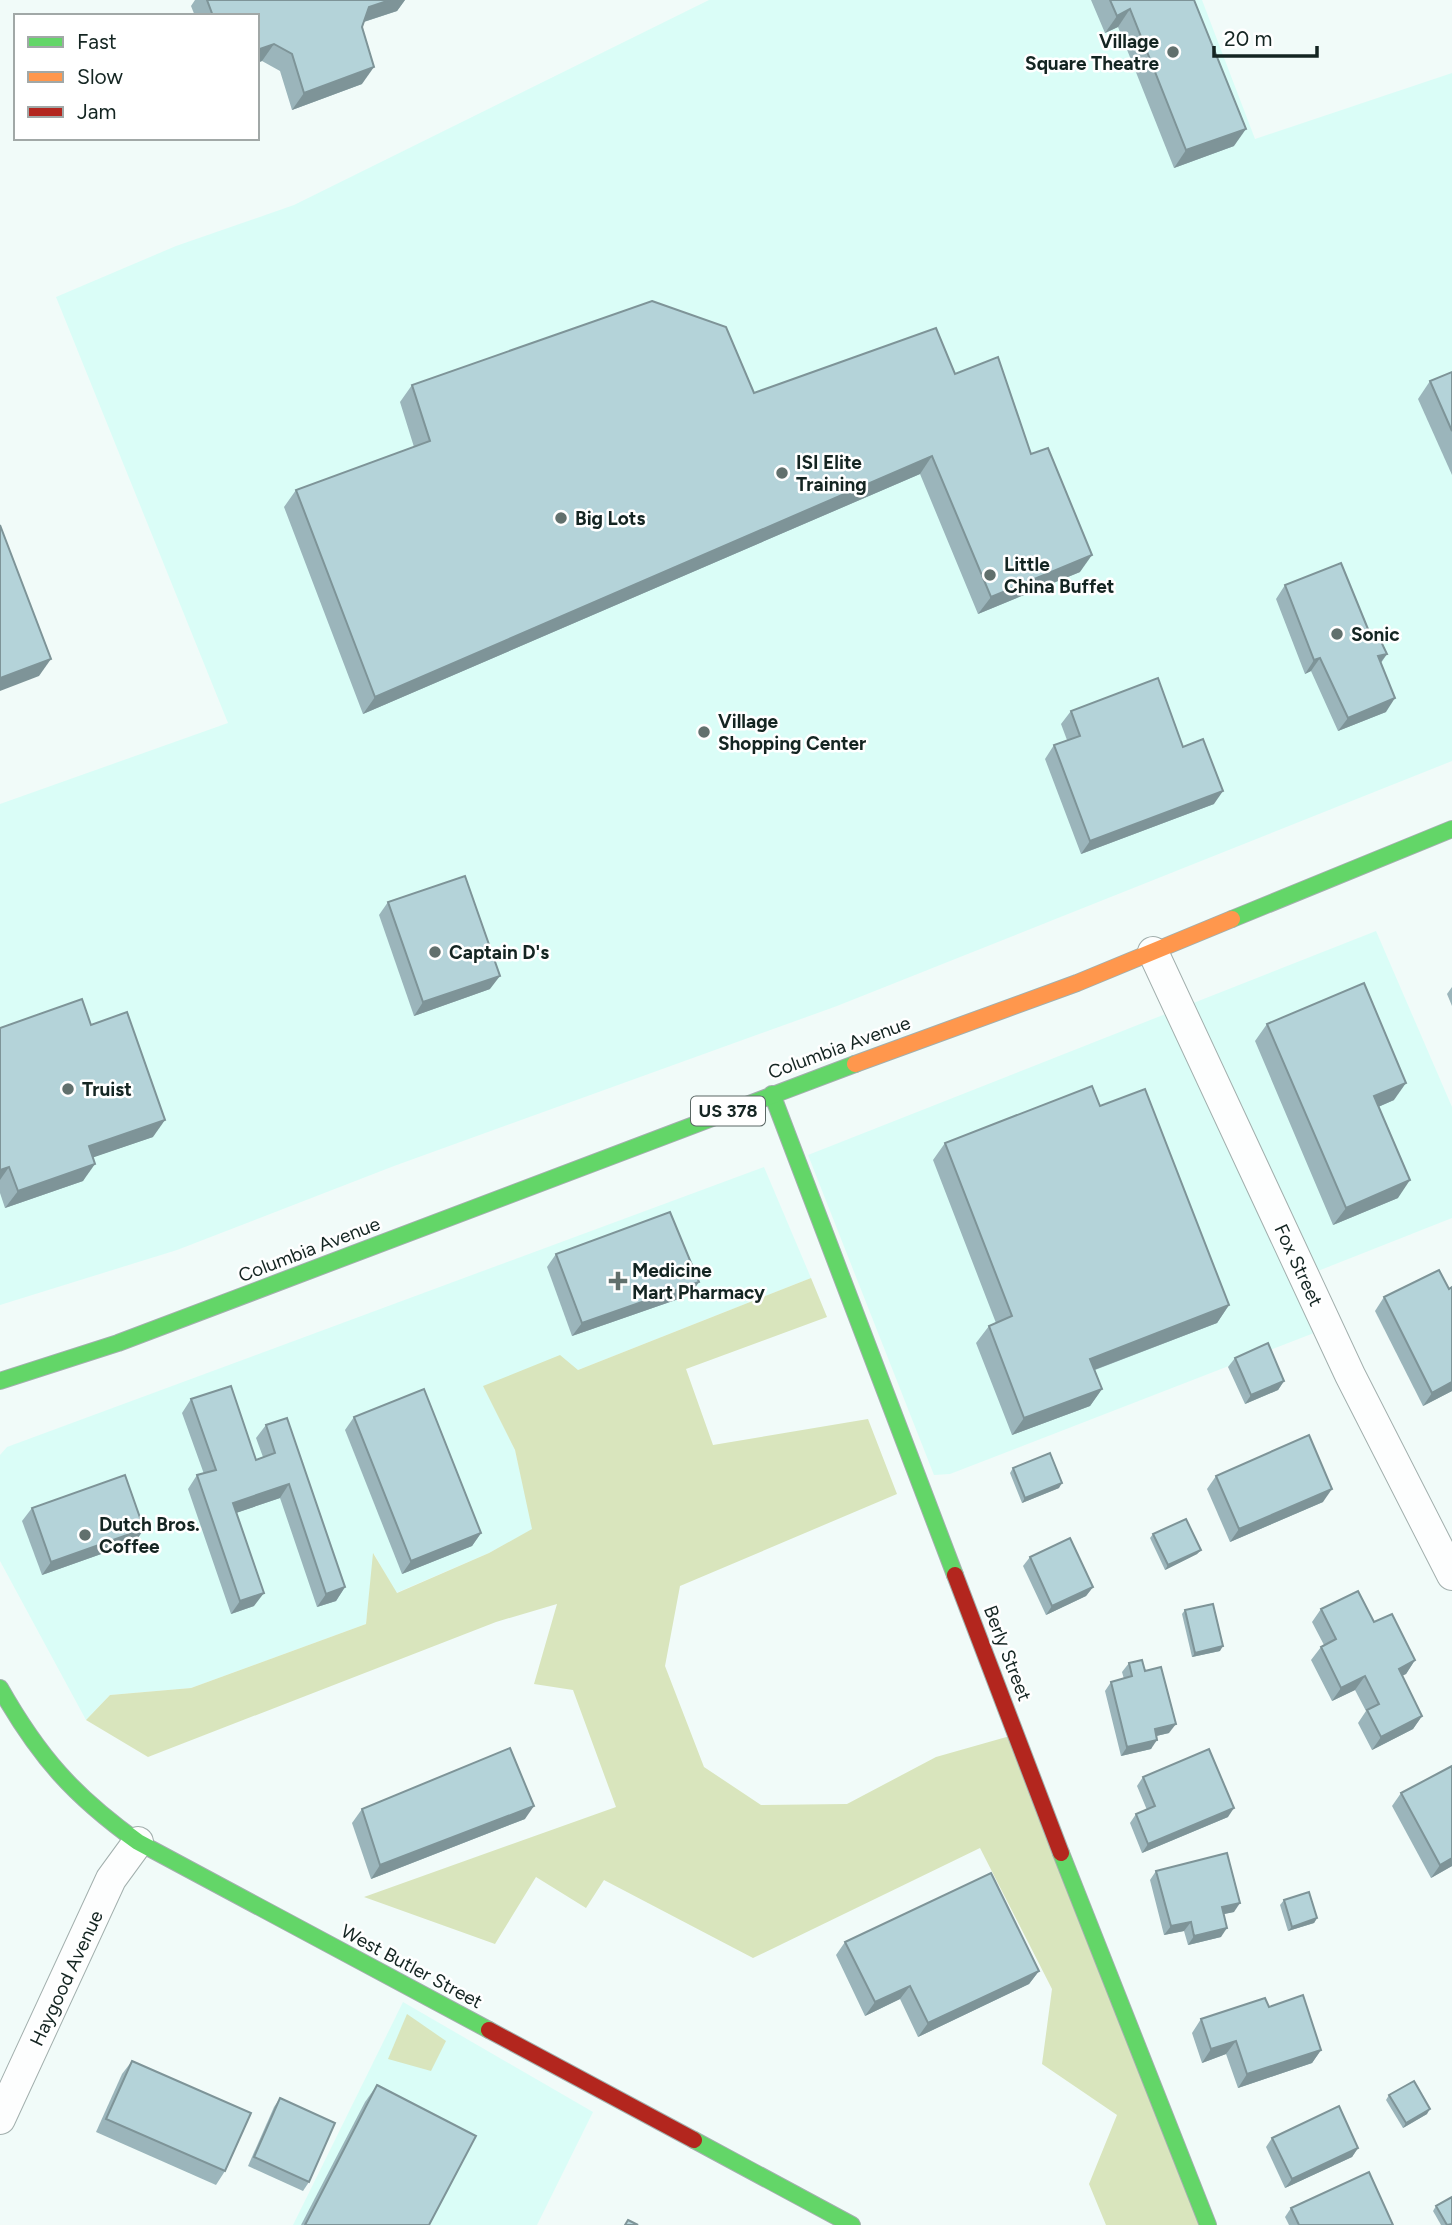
<svg xmlns="http://www.w3.org/2000/svg" width="1452" height="2225" font-family="Figtree,sans-serif">
<rect width="100%" height="100%" fill="#f1fbf9"/>
<g fill="#dafdf7">
<path d="M709,0h493l53,139 197,-66v688l-615,245 -443,160 -217,84 -177,55v-501l228,-81 -172,-426 120,-51 118,-41z"/>
<path d="M1376,931l76,176v111l-162,64 24,51 -364,141 -16,1 -126,-320z"/>
<path d="M764,1167l47,111 -233,92 -94,16 31,64 18,79 -44,24 -93,40 -22,-39 -8,70 -175,64 -81,7 -24,25 -86,-159v-106l7,-8z"/>
<path d="M403,2002l190,110 -56,113h-244z"/>
</g>
<g fill="#d9e5bd">
<path d="M811,1278l16,39 -141,52 27,76 155,-26 29,75 -217,92 -15,80 39,101 57,38 86,-1 89,-47 81,-23 191,491h-102l-17,-41 28,-69 -75,-51 10,-75 -72,-141 -227,110 -149,-78 -18,28 -50,-31 -41,67 -131,-47 252,-90 -43,-117 -39,-6 23,-80 -61,18 -348,135 -62,-37 24,-25 81,-7 175,-64 7,-71 24,40 92,-40 43,-24 -17,-79 -32,-64 77,-31 18,15z"/>
<path d="M407,2014l39,27 -15,30 -43,-12z"/>
</g>
<g fill="none" stroke-linecap="round" stroke-linejoin="round">
<defs>
<g id="street">
<path d="M1153,952l197,423 102,200"/>
<path d="M0,2119l111,-240 27,-37"/>
</g>
<g id="fast">
<path d="M1232,919l220,-90"/>
<path d="M772,1094l183,481"/>
<path d="M0,1381l118,-38 737,-279"/>
<path d="M0,1688c39,69 74,108 138,154l351,188"/>
<path d="M1061,1853l147,372"/>
<path d="M694,2140l158,85"/>
</g>
<path id="slow" d="M855,1064l222,-81 155,-64"/>
<g id="jam">
<path d="M955,1575l106,278"/>
<path d="M489,2030l205,110"/>
</g>
</defs>
<use href="#street" stroke="#a2afad" stroke-width="32"/>
<use href="#fast" stroke="#a2afad" stroke-width="18"/>
<use href="#slow" stroke="#a2afad" stroke-width="18"/>
<use href="#jam" stroke="#a2afad" stroke-width="18"/>
<use href="#street" stroke="#fdfefe" stroke-width="30"/>
<use href="#fast" stroke="#63d668" stroke-width="16"/>
<use href="#slow" stroke="#ff974d" stroke-width="16"/>
<use href="#jam" stroke="#b3261e" stroke-width="16"/>
</g>
<g fill="#9bb5bb">
<path d="M195,0h210l-8,11 -33,11 -2,5v57l-70,26 -12,-39 -18,-10 -5,2v-47h-62l-4,-10z"/>
<path d="M1091,0h103l40,146 -60,22 -56,-141 -13,6z"/>
<path d="M1452,372v103l-34,-76 12,-18z"/>
<path d="M955,374l76,80 49,118 -102,42 -58,-140 -557,240 -79,-207 12,-17 118,-43 -14,-45 12,-17 342,8z"/>
<path d="M1285,585l85,49 17,20 -6,9 5,49 -48,19 -27,-60 -6,3 -29,-75z"/>
<path d="M1071,711l112,36 31,57 -133,50 -36,-95 9,-14 13,-5 -6,-16z"/>
<path d="M388,902l102,87 -76,27 -35,-101z"/>
<path d="M1452,987v19l-5,-12z"/>
<path d="M1267,1024l127,76 -16,7 20,91 -65,27 -78,-184z"/>
<path d="M91,1025l62,112 -60,20 -10,24 -78,27 -5,-15v-165z"/>
<path d="M1100,1106l129,199 -12,18 -122,47 7,19 -12,17 -78,29 -36,-92 13,-17 7,-3 -63,-163 12,-17z"/>
<path d="M556,1254l134,41 -118,41 -25,-69z"/>
<path d="M1449,1289l3,102 -29,15 -48,-95 9,-14z"/>
<path d="M1235,1358l49,23 -6,9 -33,14 -17,-37z"/>
<path d="M191,1399l65,61 7,-3 -7,-19 10,-13 79,162 -9,14 -19,6 -37,-109 -44,15 18,93 -23,8 -43,-125 9,-14 7,-1 -22,-61z"/>
<path d="M354,1417l127,116 -9,13 -70,28 -57,-144z"/>
<path d="M1013,1468l46,20 -37,15 -12,-30z"/>
<path d="M1216,1476l107,26 -93,40 -23,-53z"/>
<path d="M32,1508l112,21 -9,13 -93,33 -20,-54z"/>
<path d="M1153,1534l48,16 -4,4 -32,16 -15,-32z"/>
<path d="M1030,1557l63,30 -7,9 -40,19 -23,-49z"/>
<path d="M1321,1609l53,13 41,38 -9,14 -4,1 20,41 -9,13 -41,21 -14,-27 8,-12 -11,-21 -23,11 -21,-41 10,-13 3,-2 -12,-23z"/>
<path d="M1185,1610l35,41 -28,6 -10,-43z"/>
<path d="M1129,1663l16,8 24,62 -13,3 -5,13 -30,7 -16,-65 6,-9 13,-3 -2,-7z"/>
<path d="M1143,1777l85,40 -86,36 -12,-30 6,-9 11,-4 -10,-24z"/>
<path d="M1401,1793l51,73 -21,12 -39,-72z"/>
<path d="M362,1809l163,10 -154,60 -19,-56z"/>
<path d="M1156,1871l78,41 -11,2 -2,23 -33,8 -4,-14 -20,4 -14,-55z"/>
<path d="M1284,1900l33,18 -3,5 -26,8 -8,-26z"/>
<path d="M845,1942l194,29 -10,13 -111,53 -18,-38 -35,17 -29,-61z"/>
<path d="M1269,2007l52,43 -9,13 -74,25 -12,-34 -24,9 -10,-30 9,-14z"/>
<path d="M132,2061l93,110 -9,14 -120,-53 26,-58z"/>
<path d="M377,2085l52,140h-128l64,-123z"/>
<path d="M1389,2095l38,19 -24,14 -17,-28z"/>
<path d="M280,2098l29,84 -6,9 -55,-25 26,-59z"/>
<path d="M1272,2138l86,10 -6,9 -67,31 -19,-41z"/>
<path d="M1436,2206l16,19h-11l-8,-14z"/>
<path d="M1291,2208l102,17h-104l-4,-8z"/>
</g>
<g fill="#7e9498">
<path d="M390,0h15l-8,11 -40,13 12,-17z"/>
<path d="M1130,9l-12,18 -13,6 12,-17z"/>
<path d="M274,44l-12,17 -5,2v-13z"/>
<path d="M374,67l-12,17 -70,26 12,-17z"/>
<path d="M1246,129l-12,17 -60,22 12,-18z"/>
<path d="M932,456l-12,18 -557,240 12,-17z"/>
<path d="M1092,555l-12,17 -102,42 13,-17z"/>
<path d="M1387,654l-10,13 1,-11z"/>
<path d="M1320,658l-9,13 -6,3 9,-14z"/>
<path d="M51,659l-12,17 -39,15v-13z"/>
<path d="M1395,698l-9,14 -48,19 10,-13z"/>
<path d="M1223,791l-9,13 -133,50 9,-13z"/>
<path d="M500,976l-10,13 -76,27 9,-14z"/>
<path d="M1406,1083l-12,17 -32,14 12,-18z"/>
<path d="M165,1120l-12,17 -76,26 12,-17z"/>
<path d="M95,1164l-12,17 -78,27 13,-17z"/>
<path d="M9,1167l-9,13v-10z"/>
<path d="M1410,1180l-12,18 -65,27 13,-17z"/>
<path d="M699,1282l-9,13 -118,41 10,-13z"/>
<path d="M1229,1305l-12,18 -139,53 12,-17z"/>
<path d="M1284,1381l-6,9 -33,14 6,-9z"/>
<path d="M1452,1382v9l-29,15 9,-13z"/>
<path d="M1102,1389l-12,17 -78,29 12,-17z"/>
<path d="M1062,1483l-3,5 -37,15 3,-5z"/>
<path d="M289,1484l-9,14 -56,19 9,-14z"/>
<path d="M1332,1489l-9,13 -93,40 9,-13z"/>
<path d="M144,1529l-9,13 -93,33 9,-13z"/>
<path d="M481,1533l-9,13 -70,28 9,-13z"/>
<path d="M1201,1550l-4,4 -32,16 3,-5z"/>
<path d="M345,1587l-9,14 -19,6 9,-13z"/>
<path d="M1093,1587l-7,9 -40,19 6,-9z"/>
<path d="M264,1593l-10,13 -23,8 9,-13z"/>
<path d="M1223,1646l-3,5 -28,6 3,-4z"/>
<path d="M1415,1660l-9,14 -16,8 9,-13z"/>
<path d="M1365,1676l-10,14 -23,11 9,-13z"/>
<path d="M1422,1716l-9,13 -41,21 9,-13z"/>
<path d="M1176,1724l-7,9 -21,5 7,-9z"/>
<path d="M1157,1740l-6,9 -30,7 6,-9z"/>
<path d="M534,1806l-9,13 -154,60 9,-14z"/>
<path d="M1234,1808l-6,9 -86,36 6,-9z"/>
<path d="M1452,1858v8l-21,12 9,-13z"/>
<path d="M1240,1903l-6,9 -19,4 7,-9z"/>
<path d="M1317,1918l-3,5 -26,8 4,-4z"/>
<path d="M1191,1922l-7,9 -20,4 7,-9z"/>
<path d="M1227,1928l-6,9 -33,8 6,-9z"/>
<path d="M1039,1971l-10,13 -111,53 10,-14z"/>
<path d="M910,1986l-10,13 -35,17 10,-14z"/>
<path d="M1236,2041l-10,13 -24,9 9,-14z"/>
<path d="M1321,2050l-9,13 -74,25 9,-14z"/>
<path d="M1430,2109l-3,5 -24,14 3,-5z"/>
<path d="M1358,2148l-6,9 -67,31 7,-9z"/>
</g>
<g fill="#b4d3d9" stroke="#7e9498" stroke-width="2">
<path d="M207,0h183l-21,7 -7,20 12,40 -70,26 -12,-39 -18,-10 -17,6v-34h-44z"/>
<path d="M1110,0h84l52,129 -60,21 -56,-141 -13,7z"/>
<path d="M652,301l74,26 28,66 182,-65 19,46 43,-17 33,97 17,-6 44,107 -101,42 -59,-141 -557,241 -79,-207 134,-49 -18,-56z"/>
<path d="M1452,372v59l-22,-50z"/>
<path d="M0,525l51,134 -51,19z"/>
<path d="M1341,563l29,71 6,-3 11,23 -9,2 17,42 -47,20 -28,-60 -6,2 -29,-75z"/>
<path d="M1158,678l25,69 20,-8 20,52 -133,50 -36,-96 26,-9 -9,-25z"/>
<path d="M465,876l35,100 -77,26 -35,-100z"/>
<path d="M1364,983l42,100 -32,13 36,84 -64,28 -79,-184z"/>
<path d="M82,999l9,26 36,-13 38,108 -76,26 6,18 -77,27 -9,-24 -9,3v-142z"/>
<path d="M1092,1086l8,20 45,-17 84,216 -139,54 12,30 -78,29 -35,-92 23,-10 -67,-173z"/>
<path d="M670,1212l29,70 -117,41 -26,-69z"/>
<path d="M1439,1270l10,19 3,-2v95l-20,11 -48,-96z"/>
<path d="M1268,1343l16,38 -33,14 -16,-37z"/>
<path d="M231,1386l25,74 19,-7 -9,-28 21,-7 58,169 -19,7 -37,-110 -56,19 31,90 -24,8 -43,-126 19,-5 -25,-71z"/>
<path d="M424,1389l57,144 -70,28 -57,-144z"/>
<path d="M1309,1435l23,54 -93,40 -23,-53z"/>
<path d="M1050,1453l12,30 -37,15 -12,-30z"/>
<path d="M125,1475l19,54 -93,33 -19,-54z"/>
<path d="M1186,1519l15,31 -33,15 -15,-31z"/>
<path d="M1070,1538l23,49 -41,19 -22,-49z"/>
<path d="M1358,1591l16,31 18,-8 23,46 -16,9 23,47 -41,21 -14,-27 12,-6 -14,-28 -24,12 -20,-41 15,-8 -15,-30z"/>
<path d="M1213,1604l10,42 -28,7 -10,-43z"/>
<path d="M1142,1660l3,11 16,-4 15,57 -21,5 2,11 -30,7 -16,-65 21,-6 -3,-13z"/>
<path d="M510,1748l24,58 -154,59 -18,-56z"/>
<path d="M1209,1749l25,59 -86,36 -12,-30 19,-8 -12,-29z"/>
<path d="M1452,1766v92l-12,7 -39,-72z"/>
<path d="M1227,1853l13,50 -18,4 5,21 -33,8 -3,-14 -20,4 -15,-55z"/>
<path d="M991,1873l48,98 -111,52 -18,-37 -35,16 -30,-60z"/>
<path d="M1309,1892l8,26 -25,9 -8,-27z"/>
<path d="M1303,1995l18,55 -74,24 -11,-33 -25,8 -10,-30 64,-21 4,9z"/>
<path d="M132,2061l119,52 -26,58 -119,-52z"/>
<path d="M1414,2081l16,28 -24,14 -17,-28z"/>
<path d="M377,2085l99,51 -47,89h-124z"/>
<path d="M280,2098l55,25 -26,59 -55,-25z"/>
<path d="M1339,2106l19,42 -66,31 -20,-41z"/>
<path d="M1369,2172l24,53h-94l-8,-17z"/>
<path d="M1452,2197v27l-5,1 -11,-19z"/>
<path d="M628,2220l10,5h-13z"/>
</g>
<g fill="#61706d" stroke="#fff" stroke-width="2.5">
<circle cx="1173" cy="52" r="7"/>
<circle cx="782" cy="473" r="7"/>
<circle cx="561" cy="518" r="7"/>
<circle cx="990" cy="575" r="7"/>
<circle cx="1337" cy="634" r="7"/>
<circle cx="704" cy="732" r="7"/>
<circle cx="435" cy="952" r="7"/>
<circle cx="68" cy="1089" r="7"/>
<path d="M614.5 1270.5h7v7h7v7h-7v7h-7v-7h-7v-7h7z"/>
<circle cx="85" cy="1535" r="7"/>
</g>
<g text-anchor="middle" stroke-width="5" stroke-linejoin="round" paint-order="stroke">
<rect fill="#fff" stroke="#5a6664" stroke-width="2" x="691" y="1096.5" width="74" height="29" rx="5"/>
<g font-size="18" font-weight="bold" fill="#142522">
<text x="728" y="1117">US 378</text>
</g>
<g font-size="19" font-weight="bold" fill="#142522" stroke="#fff" text-anchor="start">
<text x="1159" y="48" text-anchor="end">Village<tspan x="1159" dy="22">Square Theatre</tspan></text>
<text x="796" y="469">ISI Elite<tspan x="796" dy="22">Training</tspan></text>
<text x="575" y="525">Big Lots</text>
<text x="1004" y="571">Little<tspan x="1004" dy="22">China Buffet</tspan></text>
<text x="1351" y="641">Sonic</text>
<text x="718" y="728">Village<tspan x="718" dy="22">Shopping Center</tspan></text>
<text x="449" y="959">Captain D's</text>
<text x="82" y="1096">Truist</text>
<text x="632" y="1277">Medicine<tspan x="632" dy="22">Mart Pharmacy</tspan></text>
<text x="99" y="1531">Dutch Bros.<tspan x="99" dy="22">Coffee</tspan></text>
</g>
<g font-size="19" fill="#142522" stroke="#fff">
<text transform="translate(839 1047) rotate(-20)" y="7">Columbia Avenue</text>
<text transform="translate(309 1249) rotate(-21)" y="7">Columbia Avenue</text>
<text transform="translate(1299 1265) rotate(65)" y="7">Fox Street</text>
<text transform="translate(1008 1653) rotate(69)" y="7">Berly Street</text>
<text transform="translate(412 1966) rotate(28)" y="7">West Butler Street</text>
<text transform="translate(66 1978) rotate(-65)" y="7">Haygood Avenue</text>
</g>
</g>
<rect x="14" y="14" width="245" height="126" fill="#ffffff" stroke="#a1a8a7" stroke-width="2"/>
<rect x="28" y="37" width="35" height="10" fill="#63d668" stroke="#a1a8a7" stroke-width="2"/>
<text x="77" y="49" font-size="21" fill="#142522">Fast</text>
<rect x="28" y="72" width="35" height="10" fill="#ff974d" stroke="#a1a8a7" stroke-width="2"/>
<text x="77" y="84" font-size="21" fill="#142522">Slow</text>
<rect x="28" y="107" width="35" height="10" fill="#b3261e" stroke="#a1a8a7" stroke-width="2"/>
<text x="77" y="119" font-size="21" fill="#142522">Jam</text>
<path d="M1214 46v10h103v-10" fill="none" stroke="#142522" stroke-width="3.5"/>
<text x="1224" y="46" font-size="21" fill="#142522" stroke="#ffffff" stroke-width="5" paint-order="stroke">20 m</text>
</svg>
